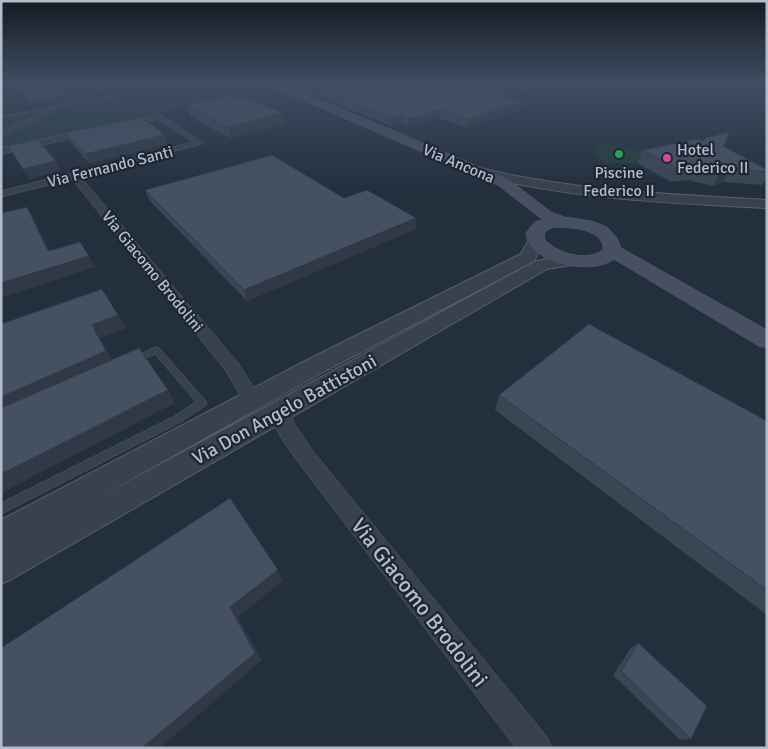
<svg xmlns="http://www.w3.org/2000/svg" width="768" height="749" font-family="Signika,sans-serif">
<rect width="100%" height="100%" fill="#242f3e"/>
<g fill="#263c3f">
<path d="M164,84l56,3 5,3h29l21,4 -77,16 -8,-4 -181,40h-8v-6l21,-12 59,-27z"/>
<path d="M60,104l-59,29v-17z"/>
<path d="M600,143l43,9 -3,11 -6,-1 1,1c-11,1 -19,0 -29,0l-14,-10z"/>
</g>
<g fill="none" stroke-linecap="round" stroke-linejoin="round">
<path stroke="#394c67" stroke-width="2" d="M1,117l169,-32"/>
<defs>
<path id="service" d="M156,347l3,1 46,52 2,3 -2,3 -26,17 -178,91v-11l172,-86 23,-15 -41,-48 -21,10 -4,-3 1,-2z"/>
<g id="minor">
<path d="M1,82l59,3 6,-3h9l-14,7 -60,-3z"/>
<path d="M105,82h9l-113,56v-5z"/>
<path d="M159,114l45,29 -123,34 157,186 19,30 -3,15 -7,2 -7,-2 -2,-5 1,-10 -13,-22 -154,-192 -71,18v-6l192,-49 -35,-23 -37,7 -4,-2z"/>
<path d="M89,129l4,3 -1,2 -91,20v-6z"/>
<path d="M282,404l7,2 5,17 18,27 235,287 5,11h-36l-218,-286c-9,-14 -32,-39 -23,-56z"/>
</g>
<g id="tertiary">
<path d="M480,168c94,23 190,26 287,32v8c-99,-5 -195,-9 -291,-33l-2,-3z"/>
<path d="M536,236l6,2 2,3 -10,20 -207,109 -233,130 442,-239 35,-6 6,1 2,4 -2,4 -30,5 -535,310 -11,5v-64l310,-162 210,-104 9,-16z"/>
</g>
<g id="secondary">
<path d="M153,82c14,0 74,-3 83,4l-5,3 -74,-4z"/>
<path d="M261,82h9l34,11 204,86 43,33 13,5 27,4 16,6 10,11 4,10 146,82v18l-8,-2 -145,-87c-22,17 -85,5 -88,-26l9,-11 8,-2 -45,-35 -202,-88 -34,-11zM555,227c15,0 50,2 48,23 -17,12 -44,4 -58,-10l-1,-6 3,-4z"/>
</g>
</defs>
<use href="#service" stroke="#565f6c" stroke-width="1"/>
<use href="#minor" stroke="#565f6c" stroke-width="1"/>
<use href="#tertiary" stroke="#565f6c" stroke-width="2"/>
<use href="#secondary" stroke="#565f6c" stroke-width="1"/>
<use href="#service" fill="#38414e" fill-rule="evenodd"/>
<use href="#minor" fill="#38414e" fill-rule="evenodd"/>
<use href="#tertiary" fill="#38414e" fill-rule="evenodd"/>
<use href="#secondary" fill="#465061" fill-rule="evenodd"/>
</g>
<g fill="#3b4654">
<path d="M284,82h272l-51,15 18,5 -2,8 -55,17 -27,-9 -30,8 -8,-3 -10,3z"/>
<path d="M15,84l44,2 17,-1 2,5 -27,13 -10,-1 -7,4 -16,-17z"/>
<path d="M240,100l42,13 2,11 -54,14 -40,-22 -3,-11z"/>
<path d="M65,133l103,11 -78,19 -20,-21z"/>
<path d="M704,141l19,5 44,24v8l-5,7 -39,-3 -10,4 -25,-6 -17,2 -34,-19 6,-13z"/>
<path d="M8,146l48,15 5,10 -32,8z"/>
<path d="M145,190l199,8 72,20v11l-169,72 -98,-101z"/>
<path d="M499,395l268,26v194l-272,-205z"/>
<path d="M638,643l53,96 -11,1 -67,-65 18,-27z"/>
</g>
<g fill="#303945">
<path d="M534,82h22l-64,19 2,-7z"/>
<path d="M76,85l2,5 -27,13 -2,-5z"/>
<path d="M38,97l3,5 -7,4 -2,-6z"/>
<path d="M523,102l-2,8 -55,17 1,-8z"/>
<path d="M440,110l-1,8 -30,8v-7z"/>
<path d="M282,113l2,11 -54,14 -2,-11z"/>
<path d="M401,115v8l-10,3v-8z"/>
<path d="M165,135l3,9 -78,19 -5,-9z"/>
<path d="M56,161l5,10 -32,8 -6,-10z"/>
<path d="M730,169l-7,13 -10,4 7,-14z"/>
<path d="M27,207l6,10 22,46 -7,-12z"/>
<path d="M416,218v11l-169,72 -3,-11z"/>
<path d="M89,256l6,11 -94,31v-15z"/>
<path d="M118,315l8,13 -26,10 14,26 -113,51v-18l91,-72z"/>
<path d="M168,390l7,13 -174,90v-19z"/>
<path d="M278,570l5,11 -45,36 24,43 -102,88h-18l88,-141z"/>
</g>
<g fill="#455162" stroke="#303945">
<path d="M300,82h234l-40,12 29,8 -56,17 -27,-9 -31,9 -8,-4 -10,3z"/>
<path d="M15,84l44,2 17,-1 -27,13 -11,-1 -6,3z"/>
<path d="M230,96l10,4 8,-2 34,15 -54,14 -41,-22z"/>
<path d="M141,117l24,18 -80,19 -20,-21z"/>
<path d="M730,132l-7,14 44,24v2l-37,-3 -10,3 -26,-5 -17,1 -34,-18 55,-11 6,2 1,-3z"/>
<path d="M38,140l18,21 -33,8 -15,-23z"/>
<path d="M272,155l72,43 23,-8 49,28 -172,72 -99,-100z"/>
<path d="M27,207l21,44 32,-9 9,14 -88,27v-70z"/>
<path d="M102,289l16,26 -26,10 14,26 -105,46v-73z"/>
<path d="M589,324l178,97v169l-268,-195z"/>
<path d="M139,348l29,42 -167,84v-66z"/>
<path d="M230,498l48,72 -48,37 25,46 -113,95h-141v-100z"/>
<path d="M638,643l69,63 -16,33 -70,-68z"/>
</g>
<linearGradient id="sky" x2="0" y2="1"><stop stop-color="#141a22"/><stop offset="0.44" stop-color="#3f4d63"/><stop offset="1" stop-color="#3f4d63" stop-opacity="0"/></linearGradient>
<rect width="768" height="187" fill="url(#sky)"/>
<circle fill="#2e9e5b" stroke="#1d2633" stroke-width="2" cx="619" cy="154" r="5"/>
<circle fill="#d1479c" stroke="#1d2633" stroke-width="2" cx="667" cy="158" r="5"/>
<g text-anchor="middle" stroke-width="4.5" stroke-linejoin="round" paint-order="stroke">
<g font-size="16" fill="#b4bcc9" stroke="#1d2633" text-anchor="start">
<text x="677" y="155">Hotel<tspan x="677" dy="18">Federico II</tspan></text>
<text x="619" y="178" text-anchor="middle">Piscine<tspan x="619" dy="18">Federico II</tspan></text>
</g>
<g font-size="16" fill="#b4bcc9" stroke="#1d2633">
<text transform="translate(459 163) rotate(23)" y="6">Via Ancona</text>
<text transform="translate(110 166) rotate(-14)" y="6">Via Fernando Santi</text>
<text transform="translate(153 271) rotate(51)" y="6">Via Giacomo Brodolini</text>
</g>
<g font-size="19" fill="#b4bcc9" stroke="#1d2633">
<text transform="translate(284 409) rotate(-29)" y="7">Via Don Angelo Battistoni</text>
</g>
<g font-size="22" fill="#b4bcc9" stroke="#1d2633">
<text transform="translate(420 602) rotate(52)" y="8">Via Giacomo Brodolini</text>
</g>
</g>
<rect width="768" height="749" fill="none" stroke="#b4bcc9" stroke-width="5"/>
</svg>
